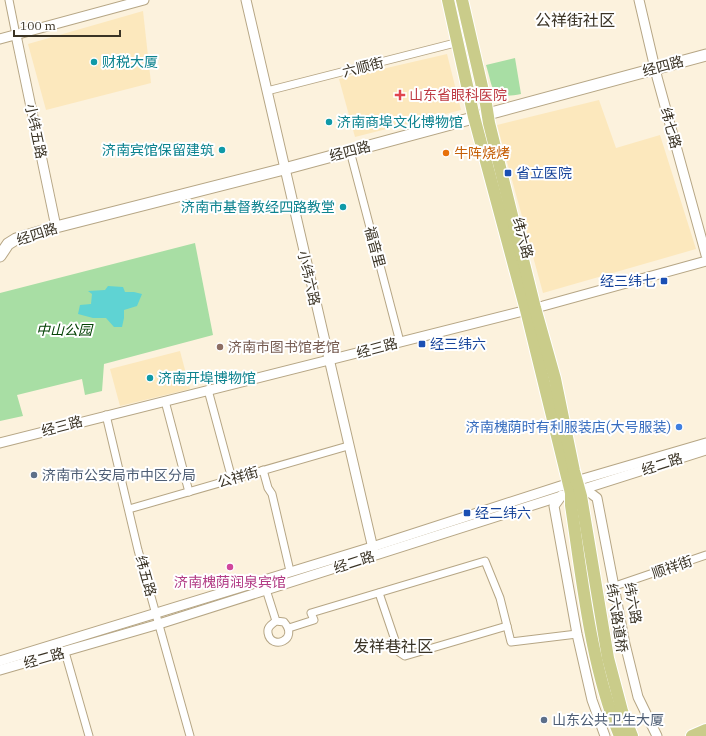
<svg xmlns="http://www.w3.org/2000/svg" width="706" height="736" font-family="'IBM Plex Serif','Noto Sans SC',serif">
<rect width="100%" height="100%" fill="#fcf2dd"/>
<g fill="#fce8bd">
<path d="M143,11l8,72 -105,27 -18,-66z"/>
<path d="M447,54l14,56 -106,27 -16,-58z"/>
<path d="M599,100l17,48 44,-13 36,114 -153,44 -46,-168z"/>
<path d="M180,351l10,38 -70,17 -10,-37z"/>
</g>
<g fill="#a8dea4">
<path d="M515,58l6,36c-31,6 -27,-3 -35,-29z"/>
<path d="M195,243l18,92 -109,29 -2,27 -17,4 -3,-16 -65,16 6,21 -23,5v-128z"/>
</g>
<path fill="#5fd3d3" d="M108,286l15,1 2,5h9l8,2 -5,12 -13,4v8l-2,9h-8l-8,-9h-13l-15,-4 2,-9 11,-1 1,-10 -4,-3 17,-1z"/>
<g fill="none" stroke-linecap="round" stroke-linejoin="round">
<defs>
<g id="minor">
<path d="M9,0l7,35"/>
<path d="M267,91l192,-49"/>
<path d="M350,151l50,191"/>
<path d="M208,390l24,89"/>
<path d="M165,401l24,91"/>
<path d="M106,415l32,135 52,186"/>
<path d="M263,470l5,18 4,6 18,77"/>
<path d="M129,509l219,-63"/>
<path d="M263,580l13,41c-5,4 -9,6 -8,12 3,18 32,7 16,-11l-8,-1"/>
<path d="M615,586l91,-31"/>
<path d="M379,593l20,59 6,4 102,-30"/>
<path d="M289,628l25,-8 -3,-7 174,-52 15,37 11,44 66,-8"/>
<path d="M65,652l24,84"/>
</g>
<g id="tertiary">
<path d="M246,0l128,553"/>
<path d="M639,0l18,77 49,178"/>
<path d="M16,35l40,192"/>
<path d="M0,39l144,-39"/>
<path d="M0,443l543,-137 163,-45"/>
<path d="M581,486l16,12 28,146 13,53 19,39"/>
<path d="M562,495l-8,11 23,128 15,66 13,36"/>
<path d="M0,661l372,-114 204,-66 130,-38"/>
<path d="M0,670l159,-46 547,-174"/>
</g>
<path id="secondary" d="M0,256l8,-12 8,-5 40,-12 228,-58 422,-114"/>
<g id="primary">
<path d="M448,0l26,117 52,193 45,183v12c11,73 20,163 49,231"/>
<path d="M462,0l24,104 3,19 46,185 20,71 19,92 7,25 27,162 14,53 10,25"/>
<path d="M692,736l14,-6"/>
</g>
</defs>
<use href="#minor" stroke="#b6a685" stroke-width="9"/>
<use href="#tertiary" stroke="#b6a685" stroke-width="11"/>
<use href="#secondary" stroke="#b6a685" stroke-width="13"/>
<use href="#primary" stroke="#fff" stroke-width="14"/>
<use href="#minor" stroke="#fff" stroke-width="7"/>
<use href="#tertiary" stroke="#fff" stroke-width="9"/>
<use href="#secondary" stroke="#fff" stroke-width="11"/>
<use href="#primary" stroke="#cacc8a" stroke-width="12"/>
</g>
<g fill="#0f9aa8" stroke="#fff" stroke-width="1.5">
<circle cx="94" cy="62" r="4"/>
<circle cx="329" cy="122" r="4"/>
<circle cx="222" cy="150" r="4"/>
<circle cx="343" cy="207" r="4"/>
<circle cx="150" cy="378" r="4"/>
</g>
<path fill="#e0444e" stroke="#fff" stroke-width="1.5" d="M398 89h4v4h4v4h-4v4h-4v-4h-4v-4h4z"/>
<circle fill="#e8710a" stroke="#fff" stroke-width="1.5" cx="446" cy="153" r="4"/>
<g fill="#1a4fb4" stroke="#fff" stroke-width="1.5">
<rect x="504" y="169" width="8" height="8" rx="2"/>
<rect x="660" y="277" width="8" height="8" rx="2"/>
<rect x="418" y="340" width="8" height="8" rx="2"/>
<rect x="463" y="509" width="8" height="8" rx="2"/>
</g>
<circle fill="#8d6e63" stroke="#fff" stroke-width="1.5" cx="220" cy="347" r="4"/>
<circle fill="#3f7fe0" stroke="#fff" stroke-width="1.5" cx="679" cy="427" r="4"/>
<g fill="#5c6f8a" stroke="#fff" stroke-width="1.5">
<circle cx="34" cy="475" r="4"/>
<circle cx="544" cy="720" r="4"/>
</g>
<circle fill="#d1479c" stroke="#fff" stroke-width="1.5" cx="230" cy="567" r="4"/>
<g text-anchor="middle" stroke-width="4" stroke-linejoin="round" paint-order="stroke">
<g font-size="14" fill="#0d838f" stroke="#fff" text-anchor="start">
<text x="102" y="67">财税大厦</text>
<text x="337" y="127">济南商埠文化博物馆</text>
<text x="214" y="155" text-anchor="end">济南宾馆保留建筑</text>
<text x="335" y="212" text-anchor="end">济南市基督教经四路教堂</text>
<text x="158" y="383">济南开埠博物馆</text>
</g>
<g font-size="14" fill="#3a3325" stroke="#fff">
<text transform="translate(663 66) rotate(-15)" y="5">经四路</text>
<text transform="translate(363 67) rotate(-14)" y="5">六顺街</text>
<text transform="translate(671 128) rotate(75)" y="5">纬七路</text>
<text transform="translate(36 131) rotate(78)" y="5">小纬五路</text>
<text transform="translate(350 151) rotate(-15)" y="5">经四路</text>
<text transform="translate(37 234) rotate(-18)" y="5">经四路</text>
<text transform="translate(523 238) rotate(75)" y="5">纬六路</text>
<text transform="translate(375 247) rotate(75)" y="5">福音里</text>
<text transform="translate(309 278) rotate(77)" y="5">小纬六路</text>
<text transform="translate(377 348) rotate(-15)" y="5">经三路</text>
<text transform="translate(62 426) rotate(-15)" y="5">经三路</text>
<text transform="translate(662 464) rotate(-18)" y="5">经二路</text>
<text transform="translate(238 477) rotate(-16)" y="5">公祥街</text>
<text transform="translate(354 562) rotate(-18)" y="5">经二路</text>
<text transform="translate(672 567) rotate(-19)" y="5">顺祥街</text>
<text transform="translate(146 576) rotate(74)" y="5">纬五路</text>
<text transform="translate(633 603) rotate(80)" y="5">纬六路</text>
<text transform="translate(617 618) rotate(81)" y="5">纬六路道桥</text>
<text transform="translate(44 658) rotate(-16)" y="5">经二路</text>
</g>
<g font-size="14" fill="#be3a42" stroke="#fff" text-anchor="start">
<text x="409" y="100">山东省眼科医院</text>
</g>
<g font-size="14" fill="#c56008" stroke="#fff" text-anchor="start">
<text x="454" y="158">牛阵烧烤</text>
</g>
<g font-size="14" fill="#164399" stroke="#fff" text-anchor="start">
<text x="516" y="178">省立医院</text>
<text x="656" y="286" text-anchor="end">经三纬七</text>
<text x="430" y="349">经三纬六</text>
<text x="475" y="518">经二纬六</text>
</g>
<g font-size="14" font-style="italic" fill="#044305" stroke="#fff">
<text x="64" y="335">中山公园</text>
</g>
<g font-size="14" fill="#785e54" stroke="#fff" text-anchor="start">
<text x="228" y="352">济南市图书馆老馆</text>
</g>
<g font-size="14" fill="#366cbe" stroke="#fff" text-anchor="end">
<text x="671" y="432">济南槐荫时有利服装店(大号服装)</text>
</g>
<g font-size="14" fill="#4e5e75" stroke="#fff" text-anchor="start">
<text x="42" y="480">济南市公安局市中区分局</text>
<text x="552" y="725">山东公共卫生大厦</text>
</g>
<g font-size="14" fill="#b23c85" stroke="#fff">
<text x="230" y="587">济南槐荫润泉宾馆</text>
</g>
<g font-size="16" fill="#3a3325" stroke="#fff">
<text x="575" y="26">公祥街社区</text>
<text x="393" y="652">发祥巷社区</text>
</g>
</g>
<path d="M14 30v6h106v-6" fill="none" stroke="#3a3325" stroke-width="2"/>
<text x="20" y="30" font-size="12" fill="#3a3325" stroke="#ffffff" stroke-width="3" paint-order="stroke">100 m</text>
</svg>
